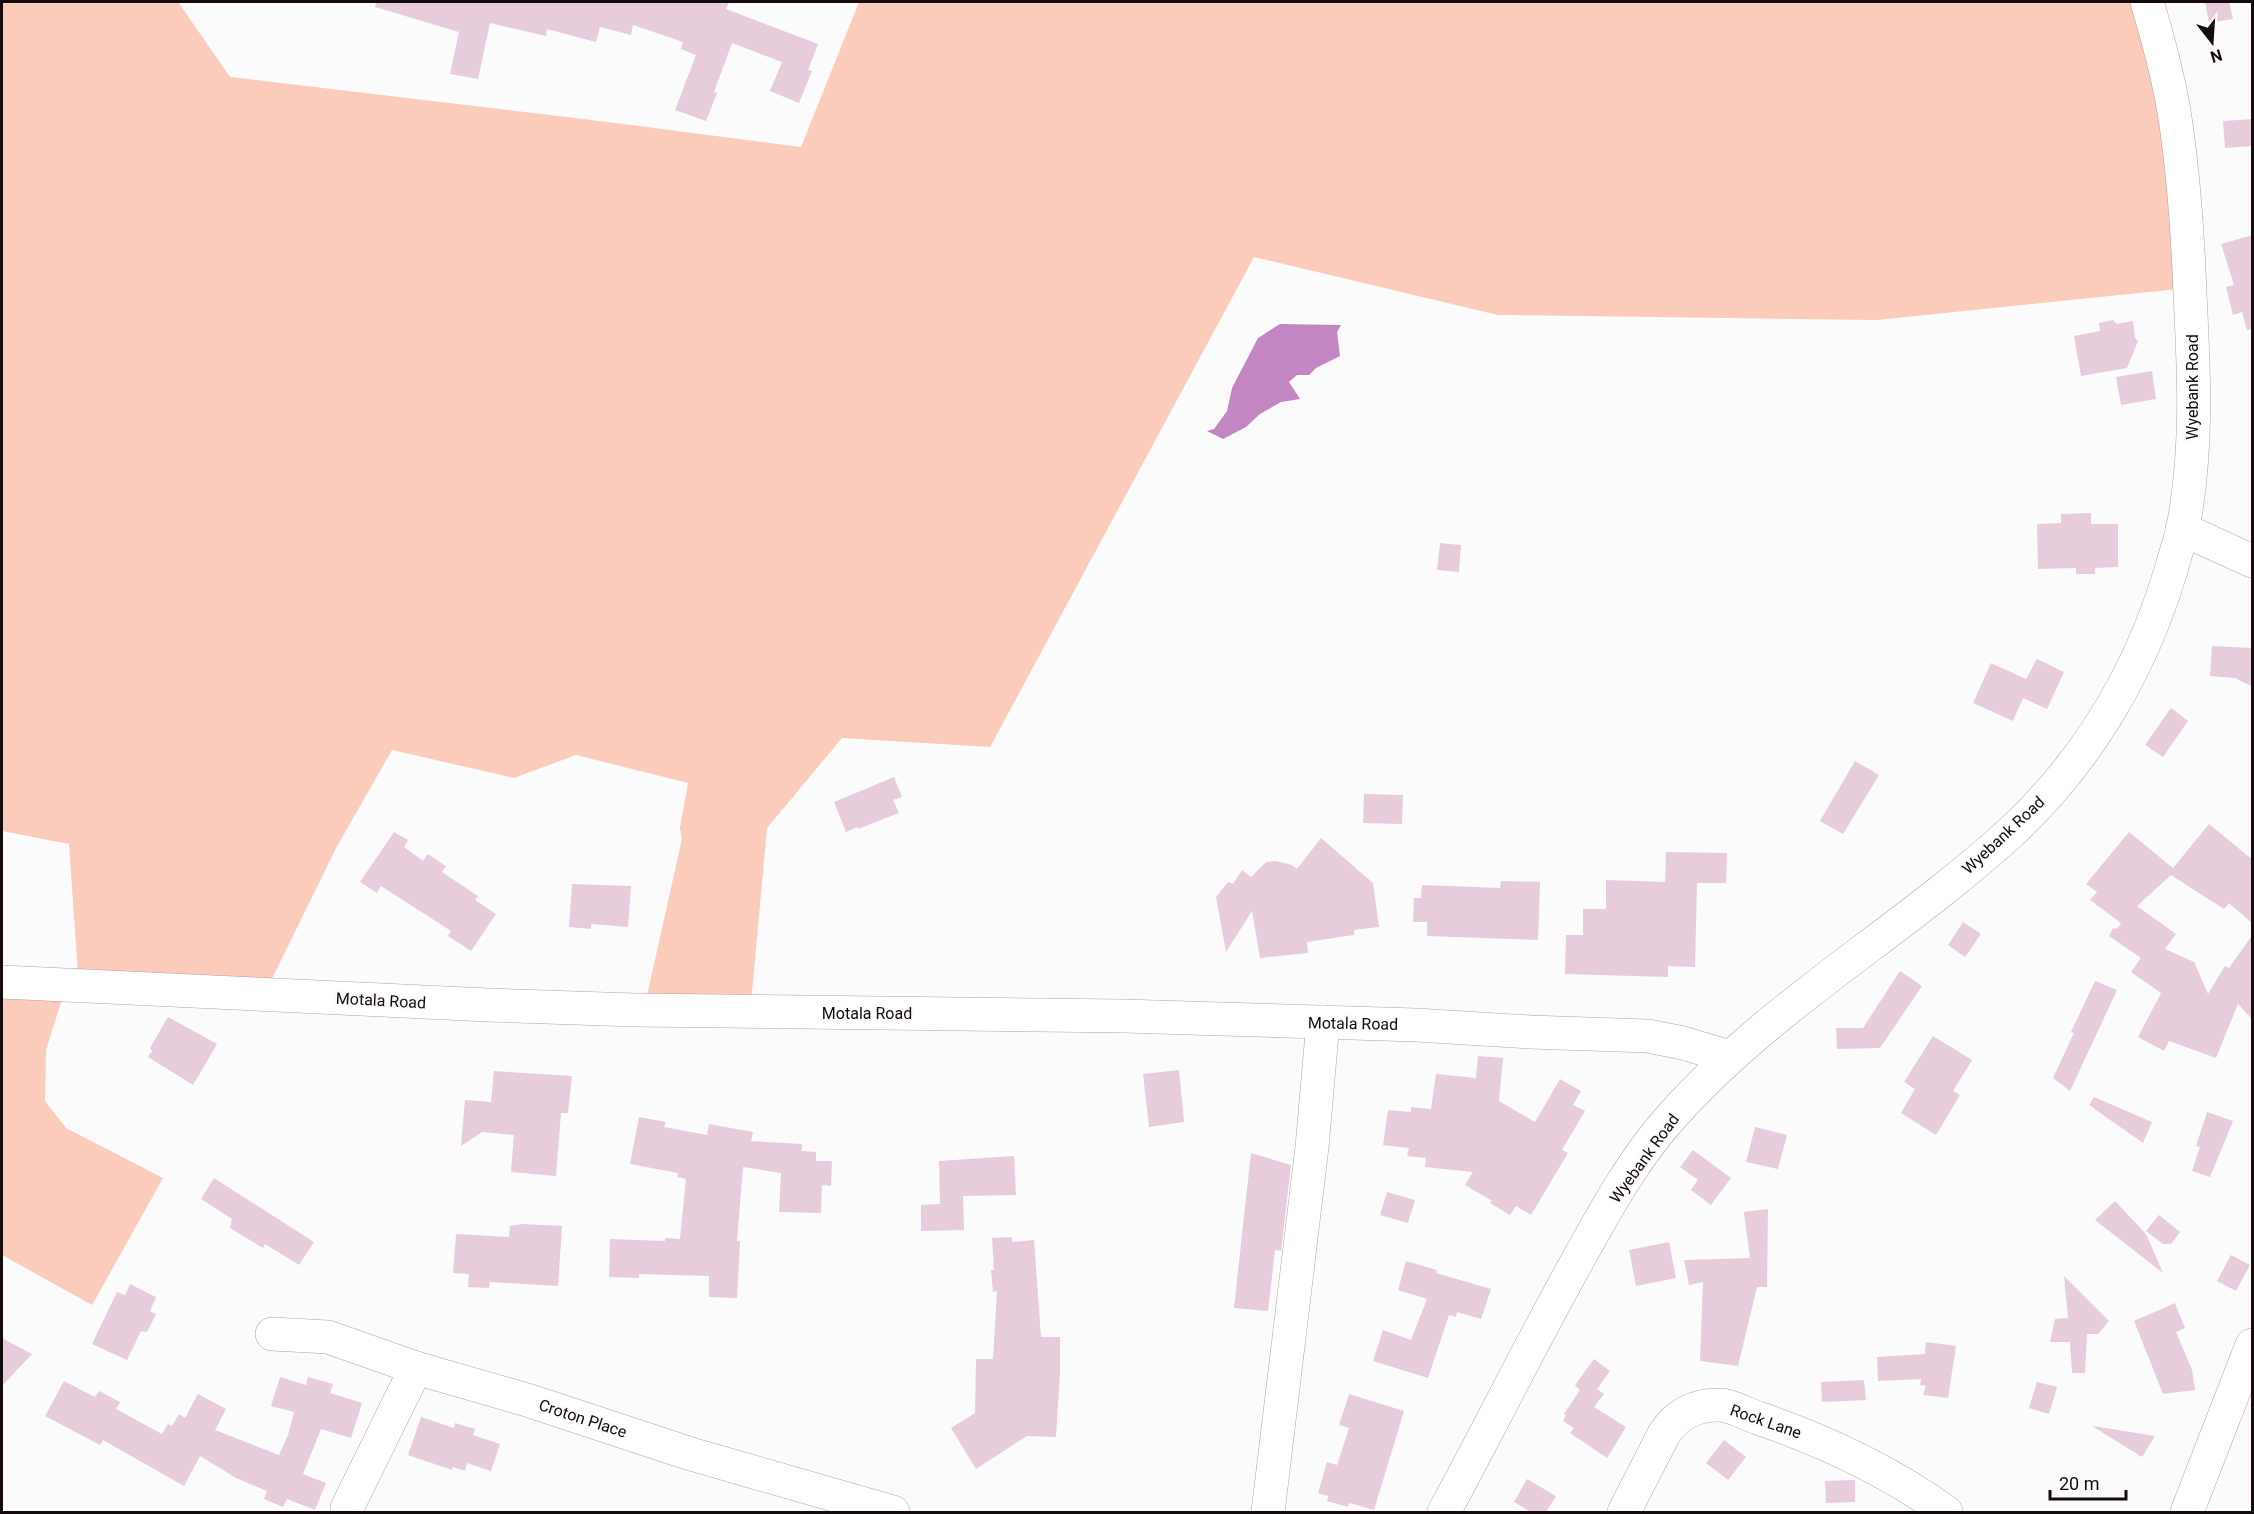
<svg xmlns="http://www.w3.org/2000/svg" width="2254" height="1514" font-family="Roboto,sans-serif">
<rect width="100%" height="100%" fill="#fbfbfb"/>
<g fill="#fbcbbb">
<path d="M2,2h176l52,75 378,45 193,25 58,-145h1285l44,286 -311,32 -379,-5 -244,-58 -264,490 -148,-9 -75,90 -17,185 -110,-1 8,-21 34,-152 -2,-11 8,-45 -112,-28 -62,23 -122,-28 -56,98 -73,149 -184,-9 -10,-144 -67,-13z"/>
<path d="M2,997l60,2 -16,51 -1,51 21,27 97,50 -71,127 -90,-50z"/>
</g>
<path fill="#c286c3" d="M1280,324l61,1 -4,7 3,24 -24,12 -7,7h-12l-8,7 11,17 -19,3 -21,12 -14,13 -23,12 -16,-8 7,-2 13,-18 5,-23 26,-50z"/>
<g fill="#e7ccdb">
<path d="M376,2h353l-3,7 92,35 -10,26 4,1 -13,32 -29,-12 12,-29 -50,-19 -18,49 3,1 -11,28 -31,-11 21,-55 -15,-6 2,-7 -50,-17 -2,10 -31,-8 -4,15 -49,-13 -1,7 -56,-13 -12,56 -28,-5 9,-42 -84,-25z"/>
<path d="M2205,2h24l4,17 -24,4z"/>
<path d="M2253,119v27l-28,2 -2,-27z"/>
<path d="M2253,235v94l-6,1 -5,-18 -9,3 -7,-28 8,-2 -13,-41z"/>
<path d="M2113,320l4,4 16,-3 2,17 3,3 -11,27 -46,8 -7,-40 26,-5 -1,-8z"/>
<path d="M2152,371l4,28 -35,6 -5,-28z"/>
<path d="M2091,513v11h27v43l-23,1v6h-19v-6l-38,1 -1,-45 24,-1v-9z"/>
<path d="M1440,543l21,2 -2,27 -22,-2z"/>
<path d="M2212,646l41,2v39l-18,-9 -25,-2z"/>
<path d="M2037,659l27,13 -17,37 -24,-11 -10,23 -40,-18 18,-40 35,16z"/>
<path d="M2171,708l17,13 -25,36 -18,-12z"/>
<path d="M1855,761l24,14 -36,59 -23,-13z"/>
<path d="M894,777l8,20 -9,3 6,13 -41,16 -1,-2 -11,5 -12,-30z"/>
<path d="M1364,794l39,1 -1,29 -39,-1z"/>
<path d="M2209,824l44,36v64l-24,-21 -5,6 -53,-34 -34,31 39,28 -11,15 29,13 14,32 17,-28 4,2 24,-34v86l-15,-16 -22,54 -47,-17 -5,10 -26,-14 23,-44 -30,-21 10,-14 -32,-22 4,-8 4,1 4,-6 -31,-23 7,-8 -11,-8 43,-52 44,36z"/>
<path d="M394,832l14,8 -4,7 19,14 5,-7 18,12 -4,6 36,24 -3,4 21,14 -25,37 -23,-15 3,-5 -70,-45 -4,7 -17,-11z"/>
<path d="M1321,838l52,45 6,44 -25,3v5l-47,7 1,11 -48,5 -8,-47 -26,41 -10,-55 12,-15 5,2 9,-14 9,7 15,-15 10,-1 16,4 5,4z"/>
<path d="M1666,852l61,1 -1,30h-29l-2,84 -27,-1v11l-103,-3 1,-39h17v-26h23v-29l59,2z"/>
<path d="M1501,881l39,1 -2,58 -111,-4v-14h-14l1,-24h7l1,-13 78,3z"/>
<path d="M572,884l59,2 -3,41 -37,-3v5l-22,-2z"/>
<path d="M1963,922l18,12 -16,23 -17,-12z"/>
<path d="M1900,971l22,15 -42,62 -43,1 -1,-21h27z"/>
<path d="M2095,981l22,9 -47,101 -17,-13 21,-45 -3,-1z"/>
<path d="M168,1017l49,27 -24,41 -45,-28 4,-6 -2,-3z"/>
<path d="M1933,1036l39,24 -19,31 7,4 -24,40 -35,-22 14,-24 -11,-7z"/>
<path d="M1478,1056l25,2 -4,43 36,21 25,-43 21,12 -8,14 12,6 -23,39 6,3 -37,62 -15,-9 -6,9 -20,-12 2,-2 -27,-16 8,-13 -48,-5 1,-9 -19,-2 2,-8 -26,-3 5,-35 23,2v-5l20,2 5,-35 40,4z"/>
<path d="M1179,1070l5,52 -35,5 -6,-53z"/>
<path d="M494,1071l78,5 -4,37h-7l-5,63 -45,-4 3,-37 -32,-3 -21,14 4,-46 26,2z"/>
<path d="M2094,1097l58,25 -9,21 -54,-38z"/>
<path d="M2207,1112l26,9 -23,56 -18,-6 8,-24 -4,-1z"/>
<path d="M639,1117l27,5 -2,5 43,8 2,-11 44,8 -2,9 51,3v7l14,1v9h16l-1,25 -9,-1 -1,28 -42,-1 2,-39 -38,-6 -6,74h3l-3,57 -28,-1v-21l-70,-2v4l-30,-1 1,-38 55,2v-3l15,1 6,-60 -9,-2 1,-4 -48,-9z"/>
<path d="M1755,1127l32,8 -9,34 -32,-7z"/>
<path d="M1693,1150l38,28 -20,27 -20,-15 7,-10 -18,-13z"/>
<path d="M1251,1153l40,12 -10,86 -6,-1 -7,61 -34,-3z"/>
<path d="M1014,1156l2,39 -53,1 1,34 -43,1v-26l19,-1 -1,-43z"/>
<path d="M214,1178l100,64 -15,23 -34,-21 -2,4 -33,-20 2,-9 -31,-20z"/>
<path d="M1387,1192l28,8 -7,23 -28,-8z"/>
<path d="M2115,1201l31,33 17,39 -68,-53z"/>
<path d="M1768,1209l-1,78h-10l-19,79 -38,-5 3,-79 -14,3 -5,-25 66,-2 -6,-46z"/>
<path d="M2159,1215l21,17 -9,12h-8l-17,-13z"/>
<path d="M522,1224l40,2 -4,60 -68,-4 -1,6 -21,-1 1,-13 -16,-1 3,-39 53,3 1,-11z"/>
<path d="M1012,1237v5l22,-2 7,97h19v35l-4,65 -29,-1 -51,33 -25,-41 24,-15 1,-54h17l4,-68 -4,1 -2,-22h3l-2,-32z"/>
<path d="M1669,1242l7,36 -40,8 -7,-36z"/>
<path d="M2231,1255l19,10 -14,26 -19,-10z"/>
<path d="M1406,1261l31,9 -1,3 55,16 -10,30 -24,-7 -1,5 -7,-2 -21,63 -55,-17 10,-31 28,10 16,-41 -29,-9z"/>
<path d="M2064,1276l45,45 -11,13h-11l-2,39h-13l-2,-31h-20l5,-23 13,-1z"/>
<path d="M130,1284l26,13 -6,14 6,3 -9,18 -6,-1 -14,29 -35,-16 25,-52 8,3z"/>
<path d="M2175,1303l10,25 -9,4 16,38 3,20 -32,4 -29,-73z"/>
<path d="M2,1338l30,16 -30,32z"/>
<path d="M1926,1342l30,4 -8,52 -25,-3 3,-9 -6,-1 1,-6 -43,2 -1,-24 48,-3z"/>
<path d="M1594,1359l16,12 -13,18 7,5 -10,13 32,20 -19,31 -37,-25 4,-5 -11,-7 3,-6 -2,-1 16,-24 -5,-5z"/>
<path d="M280,1377l26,8 2,-8 25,7 -3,9 32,10 -11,35 -30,-9 -18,45 23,9 -11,27 -28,-11 -4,8 -19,-8 3,-8 -31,-13 -36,-22 -16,30 -81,-46 -3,5 -55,-29 19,-35 31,16 4,-6 21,11 -4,7 46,25 6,-10 4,2 7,-12 6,4 13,-24 28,15 -11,21 64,25 9,-20 6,-23 -23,-6z"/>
<path d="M1864,1380l2,20 -44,2 -1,-20z"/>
<path d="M2037,1382l20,5 -8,27 -20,-6z"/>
<path d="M1349,1394l55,17 -30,99 -25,-7 -1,4 -21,-6 1,-5 -10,-3 9,-31 10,3 12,-37 -10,-3z"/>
<path d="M421,1417l33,11 1,-5 20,6 -2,6 27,9 -9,27 -24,-8 -2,8 -12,-4 -1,3 -44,-15z"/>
<path d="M2092,1426h1l62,10 -13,21z"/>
<path d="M1724,1440l22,17 -18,23 -22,-17z"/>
<path d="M1527,1479l29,17 -10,16h-15l-17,-10z"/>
<path d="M1855,1480v22l-29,1 -1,-22z"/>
</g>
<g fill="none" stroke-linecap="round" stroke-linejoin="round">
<defs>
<g id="minor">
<path d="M2182,529l70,32"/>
<path d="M2,982l486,23 147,5 489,6 292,9 114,7 118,4 35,7 47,14"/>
<path d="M272,1334l56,3 88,31 111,32 164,54 202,58"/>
<path d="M347,1508l69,-140"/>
<path d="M1268,1512l44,-365 11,-125"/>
<path d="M1444,1512c44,-81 85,-164 130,-245 29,-52 58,-107 98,-151 98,-110 228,-183 337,-282 78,-72 132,-163 162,-264 4,-15 9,-29 12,-43 15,-77 11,-156 7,-233 -2,-57 -6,-114 -14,-170 -6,-42 -17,-82 -29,-122"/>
<path d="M1624,1512l40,-78c13,-20 31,-29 55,-29 12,0 27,9 39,13 67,23 131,53 188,94"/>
<path d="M2187,1512l65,-167"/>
</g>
</defs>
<use href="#minor" stroke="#bb9ea4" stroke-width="34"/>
<use href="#minor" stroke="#fff" stroke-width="33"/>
</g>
<g text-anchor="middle" stroke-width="5" stroke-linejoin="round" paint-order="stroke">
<g font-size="16" fill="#150b0d" stroke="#fbfbfb">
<text transform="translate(2192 387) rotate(-90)" y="6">Wyebank Road</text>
<text transform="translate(2003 835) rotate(-43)" y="6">Wyebank Road</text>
<text transform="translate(381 1000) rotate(3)" y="6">Motala Road</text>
<text x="867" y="1019">Motala Road</text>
<text transform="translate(1353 1023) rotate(1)" y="6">Motala Road</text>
<text transform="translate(1644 1158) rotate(-54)" y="6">Wyebank Road</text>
<text transform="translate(583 1418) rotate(18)" y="6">Croton Place</text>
<text transform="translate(1766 1421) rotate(19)" y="6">Rock Lane</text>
</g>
</g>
<rect width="2254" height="1514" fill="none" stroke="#150b0d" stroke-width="6"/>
<g transform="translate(2212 42) rotate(163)" stroke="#fbfbfb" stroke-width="4.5" paint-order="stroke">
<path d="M0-4.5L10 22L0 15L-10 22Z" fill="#150b0d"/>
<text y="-9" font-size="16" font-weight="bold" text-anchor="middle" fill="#150b0d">N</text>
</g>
<path d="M2050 1490v9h76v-9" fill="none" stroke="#150b0d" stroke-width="3"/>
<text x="2059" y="1490" font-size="18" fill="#150b0d" stroke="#fbfbfb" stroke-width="4.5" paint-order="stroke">20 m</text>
</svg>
